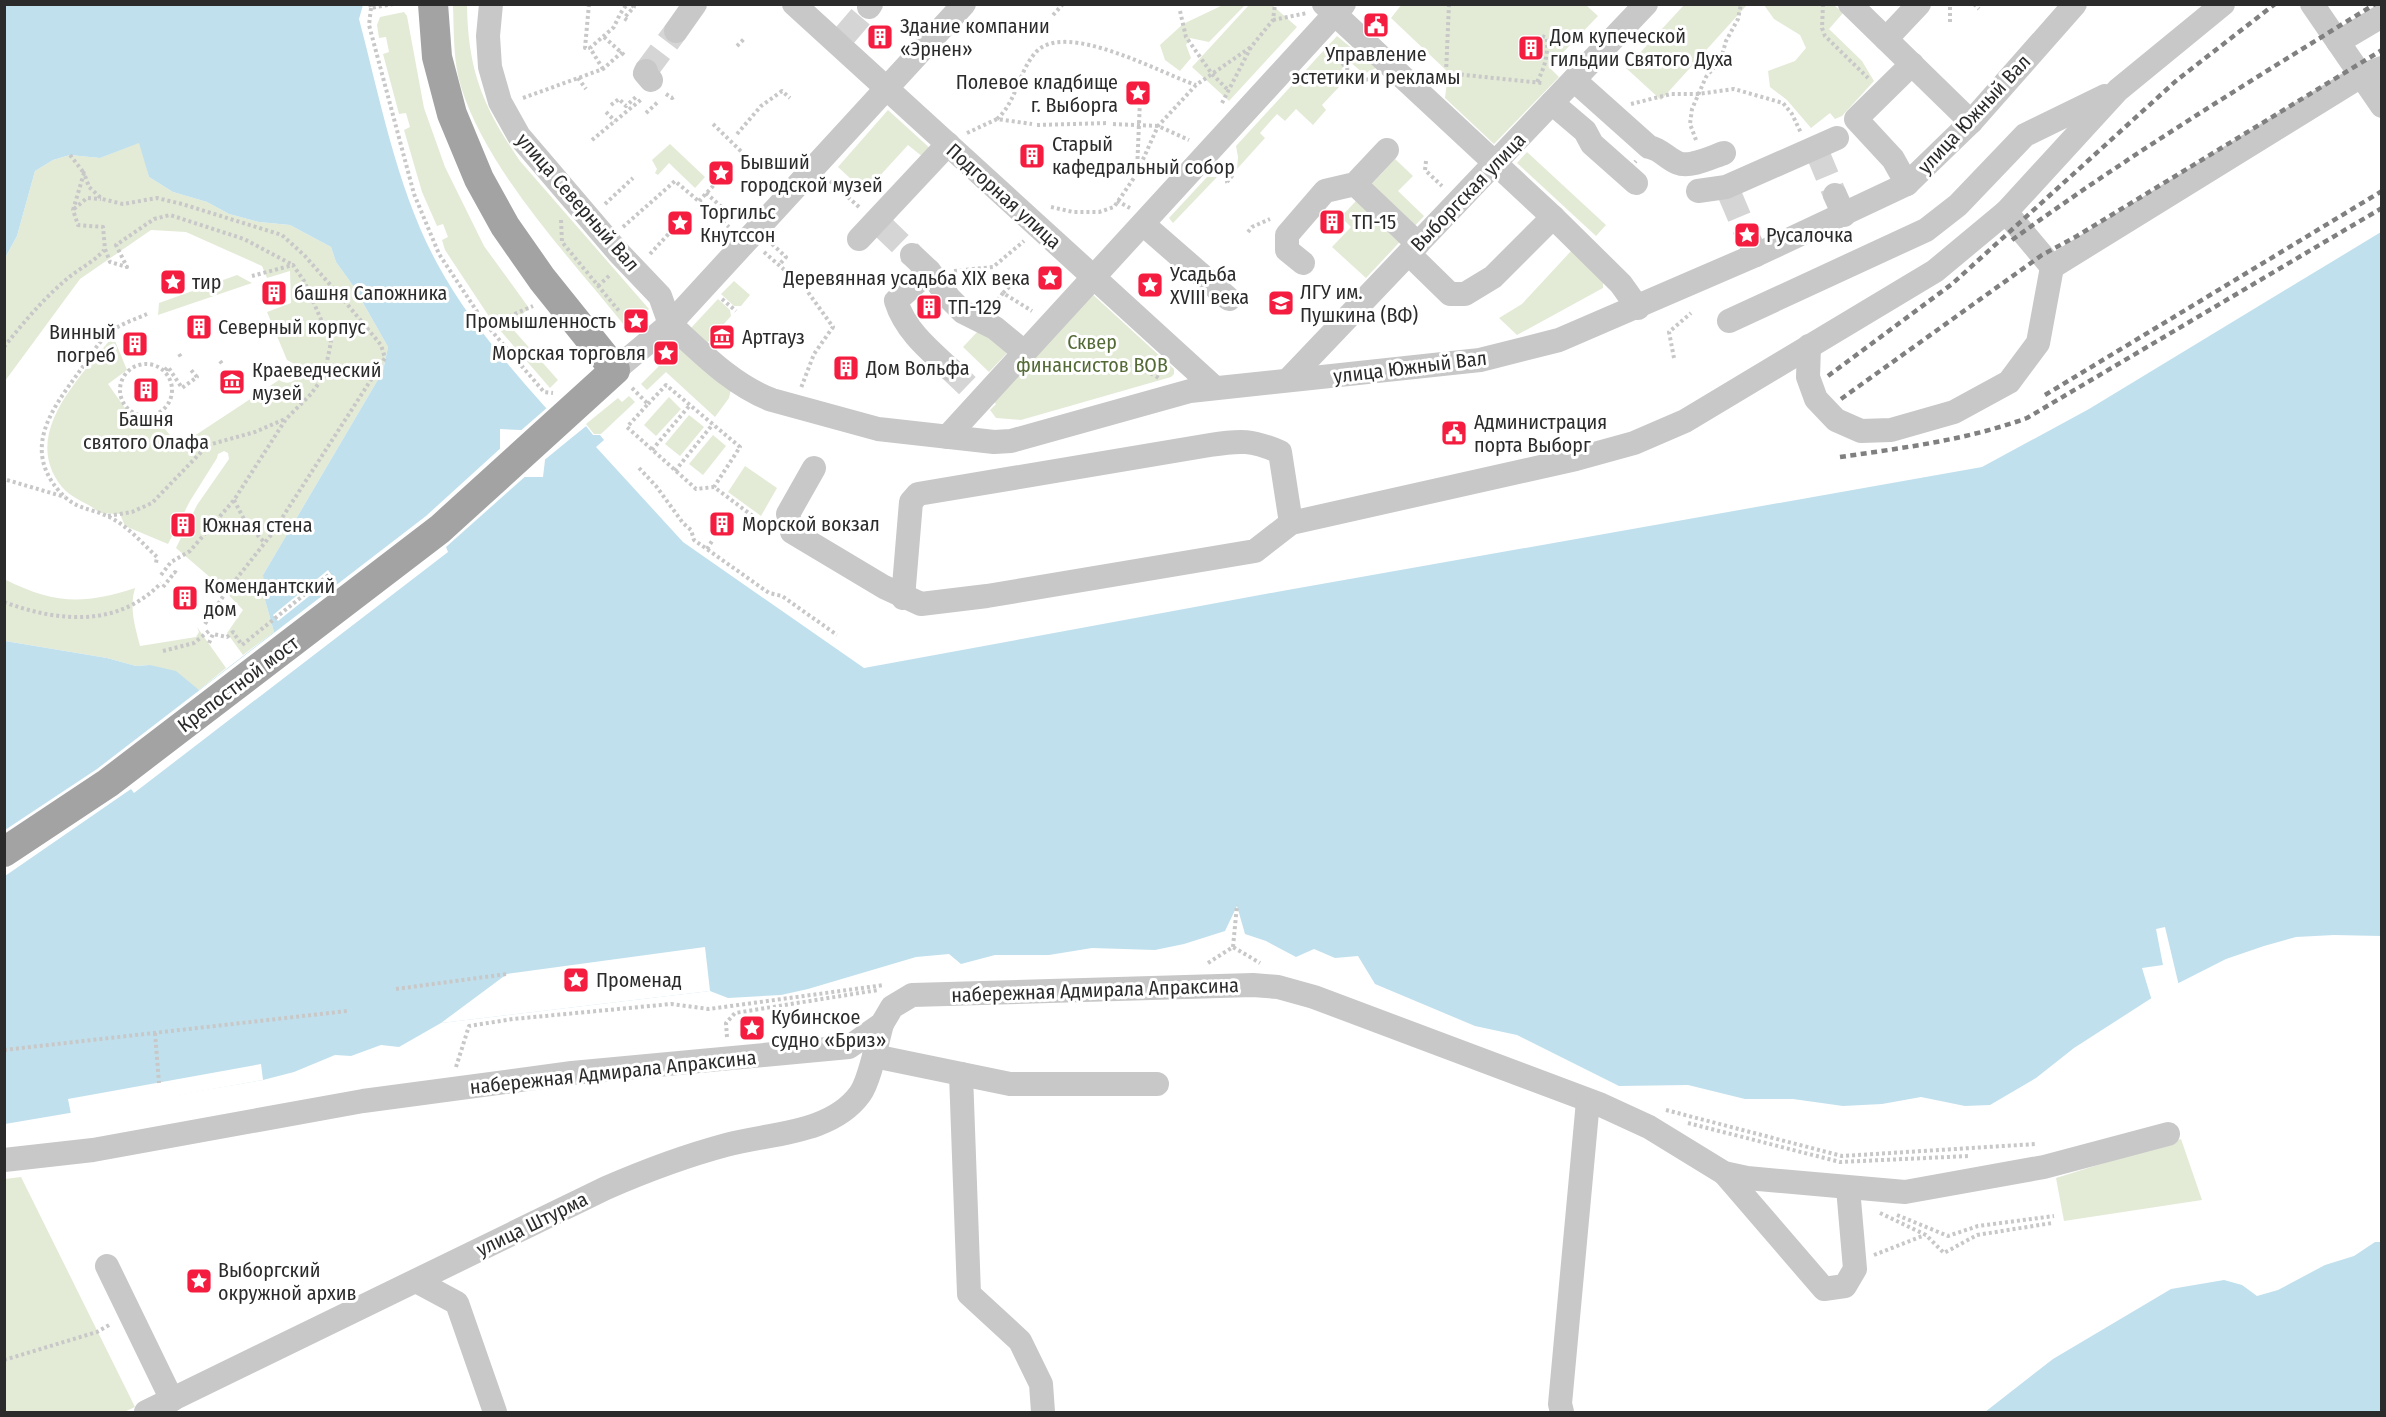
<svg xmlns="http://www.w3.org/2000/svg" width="2386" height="1417" font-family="'Fira Sans Condensed',sans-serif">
<rect width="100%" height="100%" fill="#fff"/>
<g fill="#e3ebd7">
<path d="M1402,4l184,1 12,11 -49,51 10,10 -65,67 -49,-46 3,-26 -57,-54z"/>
<path d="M1744,4l2,2 -85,94 -35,-32 58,-63z"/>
<path d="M453,5h14c1,66 16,102 53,156l129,148 -17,16 -4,-4 -4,4c-56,-70 -136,-153 -163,-238 -8,-26 -7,-55 -8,-82z"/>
<path d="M1223,5h22l-36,37 -19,-4 -4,7 5,13 -11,13 -15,-11 -5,-15 23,-21z"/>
<path d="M1249,5h23l25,22 -68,74 -37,-34z"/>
<path d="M1764,5h70l9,8 -14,16 33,32 12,20 -32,35 -7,3 -5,-6 -19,15 -24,-28 -17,-13 -2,-16 27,-10 11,-13 -6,-13 -26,-16z"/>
<path d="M404,12l3,4 17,92 21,59 39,79 45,62 -19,18 48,54 -8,8 -58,-67 -47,-71 -3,-10 6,-3 -5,-13 -6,2 -15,-34 -18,-62 6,-3 -4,-14 -7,1 -16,-60 6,-2 -3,-15 -7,1 -2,-13 3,-8z"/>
<path d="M1337,36l39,32 -12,6 -15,-13 -17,18 7,8 -17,18 4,5 -13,15 -17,-16 -11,12 -8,-7 -17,19 5,5 -28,31 1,-12 -2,-11z"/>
<path d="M888,110l45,41 -10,6 -15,-12 -43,47 -27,-25z"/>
<path d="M140,142l9,35 24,15 34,10 22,12 30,8 31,3 41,22 5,15 18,25 34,60 -5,24 -120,204 2,25 9,32 -31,23 -16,-22 16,-23 -24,-25 -43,-37 21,-43 32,-46 -1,-6 -4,-2 -6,3 -1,4 -27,43 -22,43 -43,-18 -5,-12 -21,-1c-7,-9 -26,-13 -37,-26 -43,-53 19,-110 51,-151l14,34 -19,14 31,44 16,-11 24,29 100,-66c8,5 15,3 20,-5l-1,-9 -11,-6 -20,-48 24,-9 -1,-32 -23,7 -5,-12 -76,-34 -35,-2 -71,49 -75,102v-123l12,-22 18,-65 18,-11 17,-5 30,3z"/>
<path d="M670,144l35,33 -10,11 -26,-25 -11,12 -3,-2 2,-4 -5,-9z"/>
<path d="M1527,152l79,73 -10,11 -79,-73z"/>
<path d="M1395,159l18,17 -15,15 26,25 -58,62 -34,-31 19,-20 -10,-10z"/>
<path d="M1207,177h10l-44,46 -4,-5z"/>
<path d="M1572,250l31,30v8l-86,47 -18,-17 23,-14z"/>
<path d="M237,275l15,8 -94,32 1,-12z"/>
<path d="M734,281l16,14 -9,11h-7l-13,-12z"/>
<path d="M1090,292l84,77v5l-3,3 -150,43 -25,-2 -6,-8 6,-6 -5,-5z"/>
<path d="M718,299l12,11 1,6 -24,27 -16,-15z"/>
<path d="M980,329l27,24 -18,19 -26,-25z"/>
<path d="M676,340l55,49 -2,9 -14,19 -49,-45 -19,18 -6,-6 23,-23 -4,-4z"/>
<path d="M629,396l6,6 -34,32h-7l-8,-10 32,-26 4,4z"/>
<path d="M669,397l12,12 -25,27 -12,-11z"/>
<path d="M689,415l15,12 -24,29 -15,-12z"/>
<path d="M713,435l13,11 -23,29 -14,-11z"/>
<path d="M745,466l32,22 -16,28 -33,-24z"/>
<path d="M4,579c50,25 79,26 131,9 -6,20 0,38 5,58l56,-9 3,-5 -2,-5 29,41 -27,22 -49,-25 -14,1 -29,-8 -102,-17z"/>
<path d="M2181,1139l21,61 -138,21 -8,-43z"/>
<path d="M21,1177l114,230 -11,5h-119v-233z"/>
</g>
<g fill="#c1e0ed" fill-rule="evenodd">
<path d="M5,5h358l-4,14c22,83 38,171 79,246 34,63 87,119 134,172l14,-11 7,9h7l4,5 -8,7 87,95 181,126 418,-77 700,-124 107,-58 292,-177v704l-47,-1 -38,2 -32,9 -38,13 -65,33 -87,56 -38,30 -46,27 -25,1 -44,-9 -39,7 -39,2 -50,-7h-48l-57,-14 -69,1 -102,-51 -42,-9 -100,-42 -17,-28 -23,2 -21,-9 -18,8 -30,-16 -21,-7 -8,-28 -12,25 -41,13 -29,6 -63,-2 -43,7h-54l-34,9 -12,-10 -33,3 -108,32 -27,6 -53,3 -18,-7 -269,32 -42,24 -18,-2 -30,11 -16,-1 -41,17 -31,8 -258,44v-483l102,17 29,8 14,-1 26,6 23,19 75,-58 -9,-32 -2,-25 120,-204 5,-24 -34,-60 -18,-25 -5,-15 -41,-22 -31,-3 -30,-8 -22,-12 -34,-10 -24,-15 -10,-34 -39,15 -30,-3 -17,5 -18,11 -18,65 -12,22zM500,429l21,1 24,30 -2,17h-19l-24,-28z"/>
<path d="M2375,1242h7l-1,170h-396l68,-53 118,-70 53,-9 18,5 15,11 21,-6 47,-25 29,-9z"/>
</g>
<g fill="#fff">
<path d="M549,406l23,28 12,-10 2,2 -44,36 -24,-29z"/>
<path d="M503,446l25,28 -82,73 2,5 -314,241 -3,-4 -126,87v-46l92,-61 329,-253z"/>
<path d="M328,570l5,7 -55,44 -5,-6z"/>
<path d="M2165,927l14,59 -27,15 -10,-33 21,-3 -7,-36z"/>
<path d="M705,947l5,44 -269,32 66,-49z"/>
<path d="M261,1064l2,16 -192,34 -3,-15z"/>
</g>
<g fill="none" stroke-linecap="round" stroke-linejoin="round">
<g stroke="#d5d5d5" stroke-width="24" stroke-dasharray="24 12" stroke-linecap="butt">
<path d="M845,35l24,-28"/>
<path d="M646,71l30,-40"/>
<path d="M1818,154l17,41"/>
<path d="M1730,195l17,40"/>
<path d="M883,227l29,28"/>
<path d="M950,369l22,21"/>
</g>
<g stroke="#c8c8c8" stroke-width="4" stroke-dasharray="3 3" stroke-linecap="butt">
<path d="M370,4l1,4 22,-4"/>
<path d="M589,4l-4,44h5"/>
<path d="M1823,4l-1,24 3,8 43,42"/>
<path d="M1974,4l5,5"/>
<path d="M371,8l-2,17 45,169 25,60 45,68 60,70 9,1"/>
<path d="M1180,11l6,26 26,37 16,16"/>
<path d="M1053,15l10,-11"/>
<path d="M627,20l-3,-2 10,-11 -3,-3"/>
<path d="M1273,20l34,-7"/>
<path d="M1950,22v-18"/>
<path d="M604,37l20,18"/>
<path d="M737,46l8,-8"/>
<path d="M1329,51l19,18"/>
<path d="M603,69l-13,-21 24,-21 6,-13 7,-10"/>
<path d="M1446,73l3,-69"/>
<path d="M1431,75l15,-2 96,10"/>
<path d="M578,78l8,11"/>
<path d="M1305,81l43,-11 14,11 10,-3"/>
<path d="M1537,82c8,-15 11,-27 10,-44l-5,-2"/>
<path d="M666,94l6,4 3,-2"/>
<path d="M523,98l80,-29 19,-17"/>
<path d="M1222,103l29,-56 22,-27 2,-16"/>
<path d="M1631,104l40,-10h27l36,-5 49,14 9,11 9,19"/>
<path d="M611,105l8,-6 7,7 11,-10"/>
<path d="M606,112l9,9"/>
<path d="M646,113l13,-12"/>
<path d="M997,119c20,-18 21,-47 39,-67 30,-32 124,21 160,33"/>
<path d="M713,124l37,36"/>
<path d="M1113,124l45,2 31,14"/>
<path d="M1037,125l71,-2"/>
<path d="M967,133l30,-14 35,5"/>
<path d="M737,134l24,-28 21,-15 8,7"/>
<path d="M592,140l51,-42"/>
<path d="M1696,140l-6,-16 2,-15 14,-32 15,-18 5,-18 12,-22 3,-15"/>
<path d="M70,155l14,18"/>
<path d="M1426,161l-1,9 17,16"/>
<path d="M1222,168l10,8 -5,6 2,2"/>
<path d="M1137,171l3,-71 7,1 1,-15 -16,-1 -1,14 9,1"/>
<path d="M830,181l30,27"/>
<path d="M706,193l31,28"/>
<path d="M699,201l15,-16"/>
<path d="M1117,201l13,7"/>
<path d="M605,204l28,-26"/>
<path d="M1051,207l22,5h26l15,-5 22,-32 22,-49 38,-41 55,-38"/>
<path d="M74,209l13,-11 14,1"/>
<circle cx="681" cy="223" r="9"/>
<path d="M561,220l1,22 57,69"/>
<path d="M623,227l52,-46 54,46"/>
<path d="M1248,232l4,-5 18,-8"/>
<path d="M772,244l14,13 -7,8"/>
<path d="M764,252l41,36 28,39 -19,27 -13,34"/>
<path d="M650,254l24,-26"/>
<path d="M954,271l39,-4 31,-26"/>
<path d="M598,286l12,-11"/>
<path d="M1003,293l11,-11"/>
<path d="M722,299l14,12"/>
<path d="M994,305l9,-12 29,18"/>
<path d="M147,314c-11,5 -27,10 -37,18 -12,10 -22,28 -31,40 -27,37 -57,76 -20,119 17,19 28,16 48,25 19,8 35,27 50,41l-1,6"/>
<path d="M487,326l46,-20"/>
<path d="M226,333l2,2"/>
<path d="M4,347c19,-24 40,-49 64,-69 12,-10 26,-16 36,-28"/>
<path d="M179,354l2,3"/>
<path d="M1674,358l-5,-26 22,-19"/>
<path d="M220,361l3,4"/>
<path d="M1044,364l6,2c36,0 76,-8 109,12"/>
<circle cx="146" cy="390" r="26"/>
<path d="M165,370l3,-3 14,21 15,-11 -6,-7"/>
<path d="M632,388l16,16 -21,23 69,62 18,-2 40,30"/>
<path d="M648,404l18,-19 74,62 -26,40"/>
<path d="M652,450l38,-45"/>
<path d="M639,468l17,18 27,37 8,7 3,10 75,53 13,3 55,39"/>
<path d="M675,471l38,-47"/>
<path d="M7,480l58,17"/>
<path d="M234,500l12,23 19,20"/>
<path d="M108,516l24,-4 20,-9 56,-58 47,-13 30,-13"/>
<path d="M707,549l5,-8"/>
<path d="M161,575l10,-13 19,-11 44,-51 52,-81 25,-25 13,-18 7,-34 -27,-61 -11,-16 -41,11"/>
<path d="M163,587l12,-15 3,3"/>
<path d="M4,602c54,20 114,26 157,-19"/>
<path d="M205,624l21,-32 45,-57 114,-177 -4,-13 -34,-41 -42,-48 -23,-21 -100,-31 -25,-6 -34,6 -21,-5 -13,-12 -5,-14 -11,37 5,15 25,2 2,22 5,13 17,5 -11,-22 38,-26 16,-4 74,24 49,26"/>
<path d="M209,643l4,-9 14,3 6,-5 9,13 89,-72"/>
<path d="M163,651l31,-8 16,-13"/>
<path d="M1233,947l4,-42"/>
<path d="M1208,963l25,-16 27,16"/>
<path d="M396,989l111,-15"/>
<path d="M155,1033l4,50"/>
<path d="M727,1037l-1,-14 9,-10 143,-23"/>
<path d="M4,1050l343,-39"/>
<path d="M456,1067l13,-41 44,-7 158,-15 38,5 175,-24"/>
<path d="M1666,1110l176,46 194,-12"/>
<path d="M1688,1123l152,39 129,-6"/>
<path d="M1880,1213l46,22 18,18 33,-18 75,-12"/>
<path d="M1897,1215l51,21 30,-10 76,-10"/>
<path d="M1874,1255l51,-20"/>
<path d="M4,1360l93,-28 14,-8"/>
</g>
<g stroke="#c8c8c8" stroke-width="24">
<path d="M491,4l-3,32 2,31 10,35 19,34 100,117 41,43 10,28"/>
<path d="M794,4l420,383"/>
<path d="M1324,4l229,213 68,67 17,24"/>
<path d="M1850,4l121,118"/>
<path d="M2312,4l70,102"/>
<path d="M869,7l2,-3"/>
<path d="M676,31l19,-27"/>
<path d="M1886,39l33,-35"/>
<path d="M2338,42l44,-26"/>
<path d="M646,71l-1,2 6,7"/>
<path d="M1574,80l75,67c12,2 18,12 29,16 12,5 34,-6 46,-10"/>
<path d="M1552,103l33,28 7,13 44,39"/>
<path d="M1355,184l63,60"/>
<path d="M1907,184l-14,-25 -37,-40 56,-55"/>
<path d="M1698,191l28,-4 111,-49"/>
<path d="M1835,195l9,20"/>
<path d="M2006,212l46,55 309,-191 21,-8"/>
<path d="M1143,224l86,75"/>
<path d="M1747,235l9,20"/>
<path d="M859,239l89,-95"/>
<path d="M1409,254l41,40h15l28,-17 60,-60"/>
<path d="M912,255l17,16 20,27 14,14 32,16 29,24"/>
<path d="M1303,263l-16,-13v-15l38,-44 30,-7 32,-34"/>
<path d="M929,271l-33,30c9,29 32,48 54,68"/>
<path d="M1729,321l197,-91 32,-25 67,-70 80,-39"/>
<path d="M670,324c31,28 62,61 102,76l106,29 116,13 17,-1 179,-50 290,-31 79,-20 197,-85 151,-71 64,-62 104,-118"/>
<path d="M1809,346l-1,31 8,22 20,21 25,11 30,-1 63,-18 55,-30 29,-39 14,-76"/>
<path d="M615,370l55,-46 294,-320"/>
<path d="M1289,379l357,-375"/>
<path d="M947,437l397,-433"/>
<path d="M814,468l-26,46 4,18 92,55 37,17 66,-8 268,-45 36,-28 285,-64 58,-16 51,-22 250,-150 71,-59 112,-122 105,-86"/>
<path d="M903,598l8,-96 7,-8 292,-49c31,-5 42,-5 70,7l11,71"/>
<path d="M874,1056l136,28h147"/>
<path d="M961,1074l8,220 51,47 21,43 2,28"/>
<path d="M4,1160l89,-10 270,-49 209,-28 277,-26 33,-23 10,-17 20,-12 341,-10 25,2 36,10 285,107 50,23 75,46 23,5 158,14 139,-25 124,-33"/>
<path d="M1724,1173l100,116 21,-3 10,-17 -7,-81"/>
<path d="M107,1266l65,134"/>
<path d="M416,1281l41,22 38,109"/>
<path d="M146,1412l460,-224c39,-17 79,-32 120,-43 44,-12 105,-11 134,-51 10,-14 17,-52 22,-70"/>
<path d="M1562,1412l-2,-8 28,-303"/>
</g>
<path stroke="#a3a3a3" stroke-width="30" d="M4,852l104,-69 332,-254 175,-159 -73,-91 -37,-53 -26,-47 -27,-65 -15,-57 -4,-53"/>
<g stroke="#808080" stroke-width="4.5" stroke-dasharray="6 4.5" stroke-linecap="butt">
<path d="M2012,240c117,-85 240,-160 363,-236"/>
<path d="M1828,376l124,-92 225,-204 98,-76"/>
<path d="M2045,395l337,-204"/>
<path d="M1841,399l201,-144 35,-19 305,-186"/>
<path d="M1840,457c62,-9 127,-17 187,-39l355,-210"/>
</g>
<path stroke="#c8c8c8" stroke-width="4" stroke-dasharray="3 3" stroke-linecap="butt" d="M1619,180l17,-19"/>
</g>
<defs>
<symbol id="civic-square" viewBox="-11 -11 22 22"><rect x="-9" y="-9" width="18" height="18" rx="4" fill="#f41c3f" stroke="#fff"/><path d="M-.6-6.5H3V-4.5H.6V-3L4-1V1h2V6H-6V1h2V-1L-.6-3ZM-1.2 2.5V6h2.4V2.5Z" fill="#fff"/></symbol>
<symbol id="building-square" viewBox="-11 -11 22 22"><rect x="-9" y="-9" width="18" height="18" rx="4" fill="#f41c3f" stroke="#fff"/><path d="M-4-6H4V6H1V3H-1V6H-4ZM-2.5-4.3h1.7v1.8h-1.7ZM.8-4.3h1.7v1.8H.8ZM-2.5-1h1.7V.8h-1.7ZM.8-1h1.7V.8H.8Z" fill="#fff"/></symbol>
<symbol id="sight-square" viewBox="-11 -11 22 22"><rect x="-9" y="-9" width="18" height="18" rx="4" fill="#f41c3f" stroke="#fff"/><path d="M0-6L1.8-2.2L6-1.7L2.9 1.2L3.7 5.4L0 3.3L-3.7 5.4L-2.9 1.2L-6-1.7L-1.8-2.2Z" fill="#fff"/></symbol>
<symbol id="university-square" viewBox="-11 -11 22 22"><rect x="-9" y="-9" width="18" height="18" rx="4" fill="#f41c3f" stroke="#fff"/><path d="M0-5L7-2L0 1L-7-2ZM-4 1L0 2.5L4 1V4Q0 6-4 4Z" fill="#fff"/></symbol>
<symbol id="museum-square" viewBox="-11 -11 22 22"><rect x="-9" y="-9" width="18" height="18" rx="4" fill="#f41c3f" stroke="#fff"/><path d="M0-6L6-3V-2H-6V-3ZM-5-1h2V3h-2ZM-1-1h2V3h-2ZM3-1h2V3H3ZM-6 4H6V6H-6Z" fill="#fff"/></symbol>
</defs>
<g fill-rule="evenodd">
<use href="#civic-square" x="1361" y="10" width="30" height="30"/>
<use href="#building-square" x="865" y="22" width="30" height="30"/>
<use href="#building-square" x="1516" y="33" width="30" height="30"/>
<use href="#sight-square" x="1123" y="78" width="30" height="30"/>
<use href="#building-square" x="1017" y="141" width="30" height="30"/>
<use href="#sight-square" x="706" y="158" width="30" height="30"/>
<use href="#building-square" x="1317" y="207" width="30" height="30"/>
<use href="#sight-square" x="665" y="208" width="30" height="30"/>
<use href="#sight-square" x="1732" y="220" width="30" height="30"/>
<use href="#sight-square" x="1035" y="263" width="30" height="30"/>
<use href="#sight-square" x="158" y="267" width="30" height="30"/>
<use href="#sight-square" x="1135" y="270" width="30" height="30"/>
<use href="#building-square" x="259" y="278" width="30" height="30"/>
<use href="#university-square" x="1266" y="288" width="30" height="30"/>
<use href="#building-square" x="914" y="292" width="30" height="30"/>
<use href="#sight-square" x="621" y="306" width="30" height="30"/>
<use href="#building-square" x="184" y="312" width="30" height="30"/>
<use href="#museum-square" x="707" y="322" width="30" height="30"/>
<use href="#building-square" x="120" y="329" width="30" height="30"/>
<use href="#sight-square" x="651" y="338" width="30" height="30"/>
<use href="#building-square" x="831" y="353" width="30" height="30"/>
<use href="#museum-square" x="217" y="367" width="30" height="30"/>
<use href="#building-square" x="131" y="375" width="30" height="30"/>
<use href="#civic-square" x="1439" y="418" width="30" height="30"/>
<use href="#building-square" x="707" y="509" width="30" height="30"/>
<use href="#building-square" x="168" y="510" width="30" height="30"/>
<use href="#building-square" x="170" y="583" width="30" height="30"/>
<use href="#sight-square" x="561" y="965" width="30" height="30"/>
<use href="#sight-square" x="737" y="1013" width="30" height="30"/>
<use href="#sight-square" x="184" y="1266" width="30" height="30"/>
</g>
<g text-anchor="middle" stroke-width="6" stroke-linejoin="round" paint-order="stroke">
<g font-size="20" fill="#2b2b2b" stroke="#fff" text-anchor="start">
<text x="900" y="33">Здание компании<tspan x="900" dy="23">«Эрнен»</tspan></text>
<text x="1550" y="43">Дом купеческой<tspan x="1550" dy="23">гильдии Святого Духа</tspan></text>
<text x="1376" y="61" text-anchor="middle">Управление<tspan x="1376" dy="23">эстетики и рекламы</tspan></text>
<text x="1118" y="89" text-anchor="end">Полевое кладбище<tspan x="1118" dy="23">г. Выборга</tspan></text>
<text x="1052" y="151">Старый<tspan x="1052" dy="23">кафедральный собор</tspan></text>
<text x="740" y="169">Бывший<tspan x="740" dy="23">городской музей</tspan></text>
<text x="700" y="219">Торгильс<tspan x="700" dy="23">Кнутссон</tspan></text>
<text x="1352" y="229">ТП-15</text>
<text x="1766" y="242">Русалочка</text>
<text x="1170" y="281">Усадьба<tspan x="1170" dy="23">XVIII века</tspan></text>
<text x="1030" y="285" text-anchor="end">Деревянная усадьба XIX века</text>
<text x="192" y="289">тир</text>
<text x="1300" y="299">ЛГУ им.<tspan x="1300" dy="23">Пушкина (ВФ)</tspan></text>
<text x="294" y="300">башня Сапожника</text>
<text x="948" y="314">ТП-129</text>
<text x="616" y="328" text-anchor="end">Промышленность</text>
<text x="218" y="334">Северный корпус</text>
<text x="116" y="339" text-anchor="end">Винный<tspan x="116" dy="23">погреб</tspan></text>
<text x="742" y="344">Артгауз</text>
<text x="646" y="360" text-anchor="end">Морская торговля</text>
<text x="866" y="375">Дом Вольфа</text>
<text x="252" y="377">Краеведческий<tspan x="252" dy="23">музей</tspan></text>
<text x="146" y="426" text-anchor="middle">Башня<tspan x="146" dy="23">святого Олафа</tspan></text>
<text x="1474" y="429">Администрация<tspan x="1474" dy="23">порта Выборг</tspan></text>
<text x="742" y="531">Морской вокзал</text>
<text x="202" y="532">Южная стена</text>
<text x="204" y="593">Комендантский<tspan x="204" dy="23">дом</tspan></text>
<text x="596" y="987">Променад</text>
<text x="771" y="1024">Кубинское<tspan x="771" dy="23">судно «Бриз»</tspan></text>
<text x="218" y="1277">Выборгский<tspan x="218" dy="23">окружной архив</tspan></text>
</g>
<g font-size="20" fill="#2b2b2b" stroke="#fff">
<text transform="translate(1974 114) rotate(-47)" y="7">улица Южный Вал</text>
<text transform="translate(1468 192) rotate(-46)" y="7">Выборгская улица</text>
<text transform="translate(1004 196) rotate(42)" y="7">Подгорная улица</text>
<text transform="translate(578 202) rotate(49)" y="7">улица Северный Вал</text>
<text transform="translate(1410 367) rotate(-7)" y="7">улица Южный Вал</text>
<text transform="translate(238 684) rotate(-37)" y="7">Крепостной мост</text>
<text transform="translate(1095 990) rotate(-2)" y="7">набережная Адмирала Апраксина</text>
<text transform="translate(613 1072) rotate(-6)" y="7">набережная Адмирала Апраксина</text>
<text transform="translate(532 1224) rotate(-26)" y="7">улица Штурма</text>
</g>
<g font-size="20" fill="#536a36" stroke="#fff">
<text x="1092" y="349">Сквер<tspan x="1092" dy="23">финансистов ВОВ</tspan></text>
</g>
</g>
<rect width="2386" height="1417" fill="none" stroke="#2b2b2b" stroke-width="12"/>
</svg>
